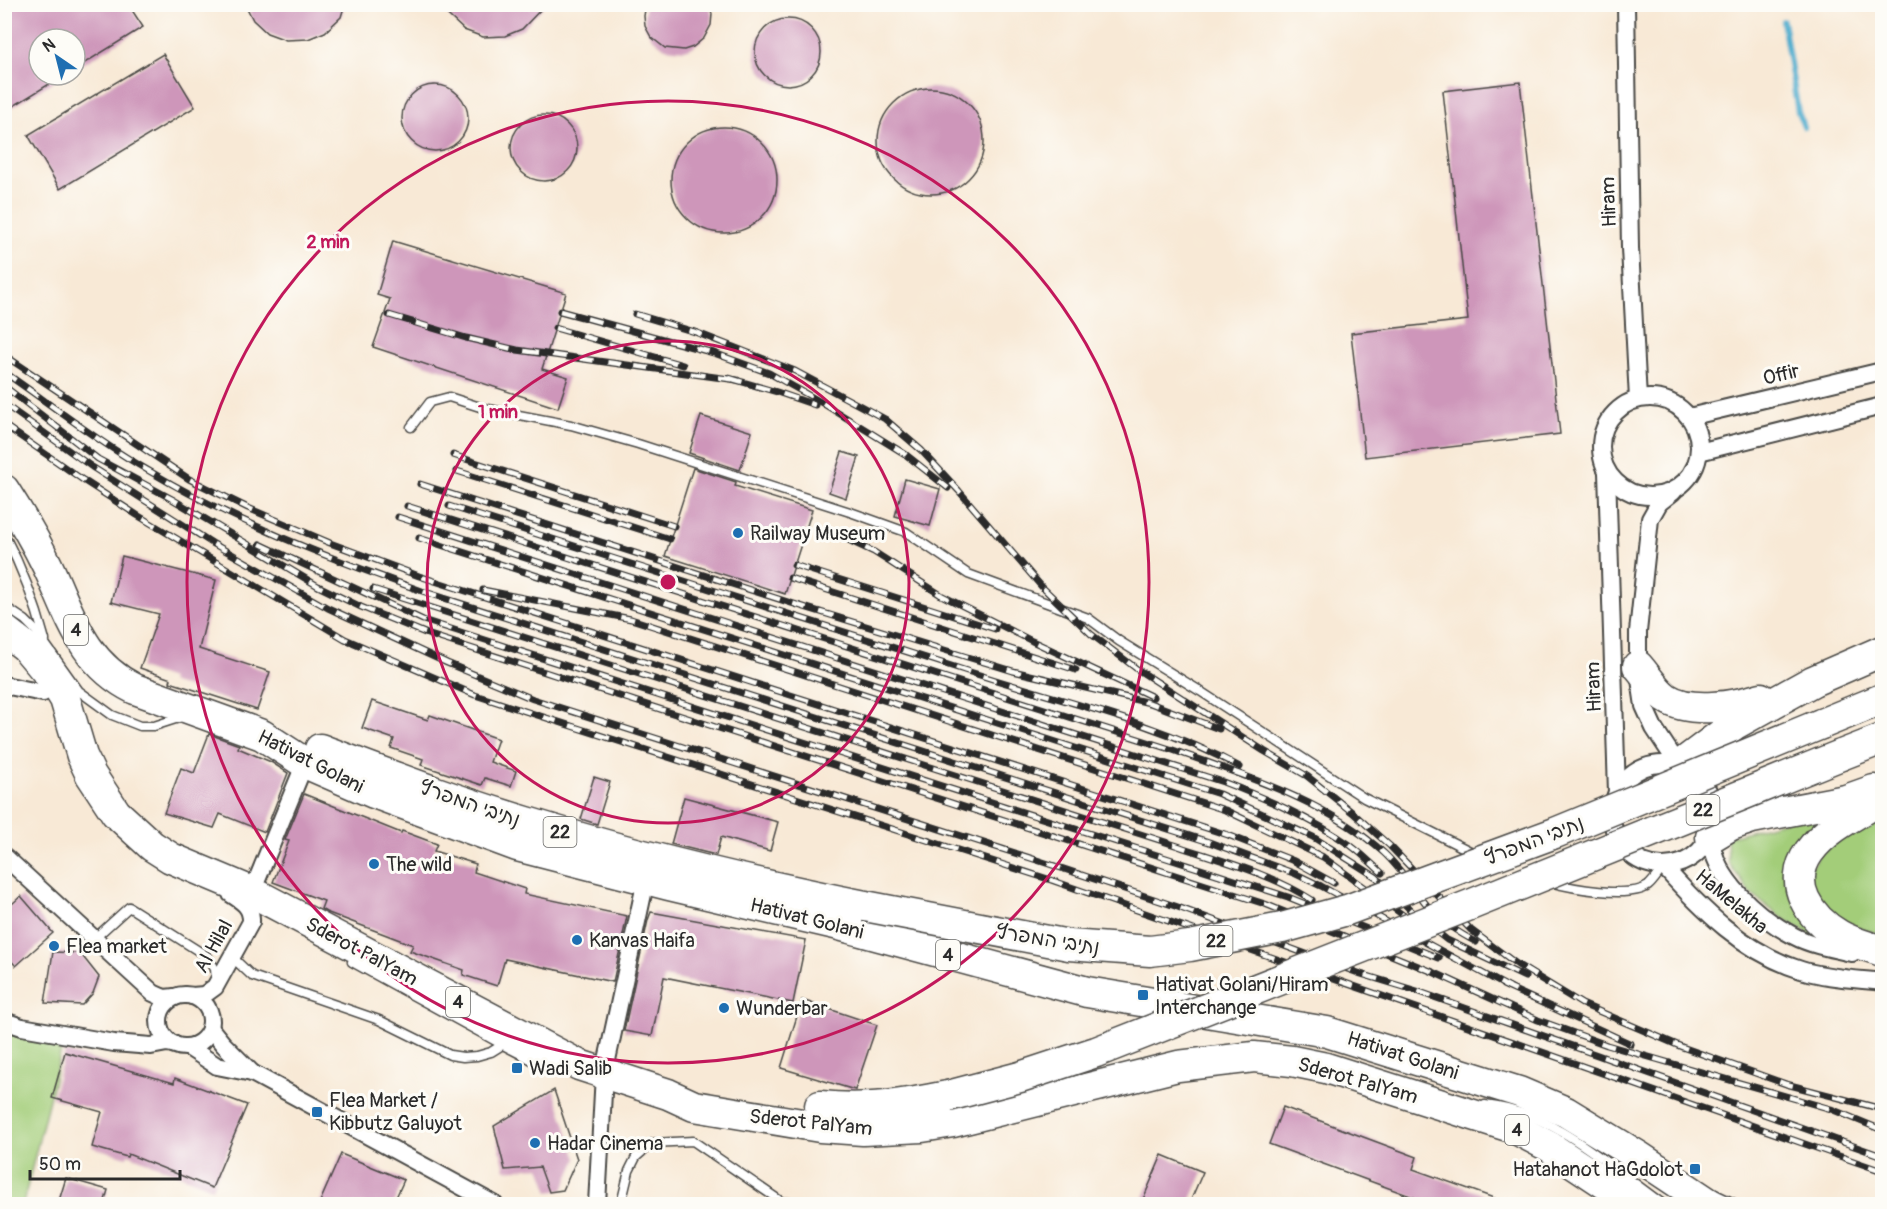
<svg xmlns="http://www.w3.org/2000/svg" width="1887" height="1209" font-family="Pangolin,'Playpen Sans Hebrew',sans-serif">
<rect width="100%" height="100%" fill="#fdfcf7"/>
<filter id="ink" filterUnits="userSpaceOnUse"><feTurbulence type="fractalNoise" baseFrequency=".0167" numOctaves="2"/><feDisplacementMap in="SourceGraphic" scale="12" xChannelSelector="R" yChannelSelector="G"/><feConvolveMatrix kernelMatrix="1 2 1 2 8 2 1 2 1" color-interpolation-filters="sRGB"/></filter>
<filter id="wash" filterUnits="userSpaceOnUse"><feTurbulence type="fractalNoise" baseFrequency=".008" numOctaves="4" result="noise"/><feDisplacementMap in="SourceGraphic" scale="24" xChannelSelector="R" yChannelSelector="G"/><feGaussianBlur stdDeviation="1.35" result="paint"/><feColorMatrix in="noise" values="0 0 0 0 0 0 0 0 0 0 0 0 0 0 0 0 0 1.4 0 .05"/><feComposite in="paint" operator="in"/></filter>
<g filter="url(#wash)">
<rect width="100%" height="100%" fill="#f8e9d6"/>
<g fill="#a3cd79" stroke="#677c52" stroke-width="1.5">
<path d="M1864,800l-59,47 26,98 -45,-24 -36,-28 -22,-31 -1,-25z"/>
<path d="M1882,808v127l-23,-7 -28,-13 -20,-21 -2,-22 12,-22z"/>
<path d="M5,1029l58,14 -40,161h-18z"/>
</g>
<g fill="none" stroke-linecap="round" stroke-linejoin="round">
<path stroke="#50adce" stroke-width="6" d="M1783,21l15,91 6,15"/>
</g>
<g id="blocks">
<g fill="#ce96ba">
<path d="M4,4h124l15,23 -68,42v-30h-36v36h25l-60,37z"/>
<path d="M245,4h100l-4,13 -16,15 -17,7 -22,1 -19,-7 -14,-13z"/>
<path d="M436,4h110l-24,25 -17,7 -22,1 -19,-7z"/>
<path d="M646,4h63l3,10 -1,11 -7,13 -11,9 -9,3 -19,-2 -14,-11 -6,-11 -1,-10z"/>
<circle cx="788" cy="52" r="33"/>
<path d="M163,54l32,53 -135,82 -32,-54z"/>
<path d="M1520,82l40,352 -195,23 -14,-124 117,-13 -25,-229z"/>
<circle cx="435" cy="118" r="33"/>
<circle cx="931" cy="141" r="53"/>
<circle cx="544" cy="148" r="33"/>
<circle cx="724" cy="180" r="53"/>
<path d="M393,241l173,52 -24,76 26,8 -10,31 -185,-61 17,-48 -13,-4z"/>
<path d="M701,416l51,16 -12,38 -51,-17z"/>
<path d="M842,452l17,5 -13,41 -17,-6z"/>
<path d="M693,468l43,14 -1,4 77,24 -27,84 -120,-38z"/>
<path d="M905,479l35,10 -10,37 -35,-10z"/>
<path d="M122,556l94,24 -17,69 71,23 -13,38 -87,-28 1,-3 -31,-11 19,-54 -48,-12z"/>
<path d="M372,701l56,19 2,-5 68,24 -8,23 26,9 -5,15 -26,-8 -3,7 -61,-20 2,-6 -32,-11 3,-9 -32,-11z"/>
<path d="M209,734l30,11 -1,3 33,14 17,11 -23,59 -45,-18 -6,14 -50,-15 17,-45 13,5z"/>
<path d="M594,777l16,5 -13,42 -16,-5z"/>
<path d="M304,794l97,39 1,-2 35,13 -3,7 42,13 -2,8 51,17 -1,5 103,22 -14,66 -108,-23 -8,27 -34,-11 1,-5 -54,-19 3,-6 -87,-33 -5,-3 3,-8 -51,-19 16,-41 -4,-1z"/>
<path d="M684,797l94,25 -8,29 -49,-14 -5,18 -45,-11z"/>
<path d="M21,896l32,37 -37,33 -12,-13v-42z"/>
<path d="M651,912l155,28 -13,63 -129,-26 -12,59 -28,-5 24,-111z"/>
<path d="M53,952l27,1 19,24 -6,16 -11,12 -37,-2z"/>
<path d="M802,1000l75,25 -22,65 -74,-22z"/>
<path d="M65,1052l109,31 1,-5 72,27 -35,83 -84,-34 -1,3 -35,-10 10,-35 -50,-14z"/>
<path d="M554,1090l23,69 -14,31 -14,2 -9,-25 -35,3 -11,-44z"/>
<path d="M1283,1107l134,50 -4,12 92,33v2h-73l-163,-60z"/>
<path d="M341,1154l63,26 -11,24h-74z"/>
<path d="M1162,1155l41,17 -14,32h-48z"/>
<path d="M66,1178l42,12 -4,14h-46z"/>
</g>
</g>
</g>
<g filter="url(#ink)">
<use href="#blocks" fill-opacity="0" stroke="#4a4845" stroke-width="1.5"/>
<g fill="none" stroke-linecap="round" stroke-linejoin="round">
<defs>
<g id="lane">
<path d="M411,427l19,-25 19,-5 34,11 88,17 67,19 215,69 53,19 62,42 120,44 31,23 81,50 164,107 112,56"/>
<path d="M4,534c18,34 31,68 41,106"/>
<path d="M4,606l21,14 11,11 43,60 33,24 28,11h14l31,-10"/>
<path d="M1549,882c22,6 80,17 99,4 6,-5 11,-14 16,-19"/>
<path d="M95,938l34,-31 79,50 7,12 1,11"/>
<path d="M232,957l20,19 127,44 71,35 13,2 14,-1 14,-4 16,-10"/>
<path d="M352,962l151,83 33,17 28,10"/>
<path d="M1485,1105c69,7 124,61 178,99"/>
<path d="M1715,1194l21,10"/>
<path d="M621,1204l8,-33 7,-14 16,-14 41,-2 89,61 39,2"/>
</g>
<g id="street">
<path d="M1626,4l4,244 8,151"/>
<circle cx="1650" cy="447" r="49"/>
<path d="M1689,417l193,-46"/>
<path d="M1699,452l183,-46"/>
<path d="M1607,472l10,321"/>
<path d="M1673,492l-14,11 -9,16 -12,113v34l6,40 10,22 25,38"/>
<path d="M4,685l39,8"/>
<circle cx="1663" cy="815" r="51"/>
<path d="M1711,837c2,42 48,81 83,99 17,9 39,13 58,17"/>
<path d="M4,856l149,137 11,5 11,-1"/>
<path d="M1664,867c37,42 81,86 137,103 26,8 55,9 81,12"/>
<path d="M252,892l53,-129"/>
<circle cx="185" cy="1021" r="26"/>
<path d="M192,996l12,-1 11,-8 36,-65c1,-15 -9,-21 -20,-28"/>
<path d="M4,1021l18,6 92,16 37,3 16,-3 6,1"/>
<path d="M210,1028l13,16 29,29 242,131"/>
<path d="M188,1047l29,19 35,7"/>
<path d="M597,1204l7,-130 37,-171 3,-14 -6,-12"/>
</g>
<g id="highway">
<path d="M4,490c16,25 31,50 44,77 23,49 34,96 87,122l127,46 43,28 69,30 143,53 152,39 170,40 248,67 240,40 192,60 47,20 72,44 72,48"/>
<path d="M4,630l22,17 26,31 13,21 17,57 9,19 25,38 36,33 19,12 81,34 327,173 89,29 26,12 126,21 43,3 59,-3 31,-5 225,-56 76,-9 38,4 34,7 188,60 36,19 86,57"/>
<path d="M1638,666c9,10 17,24 28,32 24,16 69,8 95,0"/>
<path d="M1821,724l61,-25"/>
<path d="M320,749c69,26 139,53 210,74 110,34 222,60 335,83"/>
<path d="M1841,755l41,-16"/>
<path d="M1679,766l56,-42 78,-43 69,-30"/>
<path d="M1882,799c-25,15 -56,29 -73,53 -23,32 1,66 30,83 13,8 29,11 43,16"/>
<path d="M1711,837l20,-12 21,-7 94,-18 28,-10"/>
<path d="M820,1106c46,5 83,-1 128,-10"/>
</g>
</defs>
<use href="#lane" stroke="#4a4845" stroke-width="11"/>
<use href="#street" stroke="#4a4845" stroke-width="20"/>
<use href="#highway" stroke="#4a4845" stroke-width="33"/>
<use href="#lane" stroke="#fff" stroke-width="8"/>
<use href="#street" stroke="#fff" stroke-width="16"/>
<use href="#highway" stroke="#fff" stroke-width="30"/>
<defs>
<g id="rail">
<path d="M560,311l154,42 55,20 50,28 86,53 43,34"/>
<path d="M635,314l60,18 100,39 90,48 36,31 38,41 83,96 49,47 46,35 127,82 43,25 45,36 38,34 81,84 47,35 64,39 100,43 104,37 96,25"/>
<path d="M389,315l77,23 51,12 220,30"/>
<path d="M555,328l128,37"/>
<path d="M4,355l185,124 59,29 82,35 89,33 809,259 66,26 40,22"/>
<path d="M4,372c49,34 96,71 147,100 86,51 178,86 271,119l787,251 87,32 25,12 189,102"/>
<path d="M729,378l48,14 38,13"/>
<path d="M4,386l94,73 74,40 146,87 43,21 69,28 835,269 168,68 105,48 69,25 224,64 51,21"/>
<path d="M4,404l88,63 120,76 116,65 119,55 86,36 513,164 129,43 186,68 56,17 465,165"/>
<path d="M4,425l79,55 54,35 208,124 130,56 576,185 831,291"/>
<path d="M453,455l221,71"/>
<path d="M457,471l213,68"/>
<path d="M420,484l371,119 222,68 137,32 69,26"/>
<path d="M407,506l763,243c72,26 156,51 214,104 18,17 31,38 47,57 11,12 30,24 45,32"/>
<path d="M449,506c173,55 345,110 518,165 92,30 188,50 273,96"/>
<path d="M398,517l825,265c44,17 88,36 127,63 11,8 21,18 32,28"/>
<path d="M840,536l34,16 67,43 91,46 121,56"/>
<path d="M419,538l800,256 94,43 63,40 42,40 29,23 78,37"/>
<path d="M260,544l163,76 865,277 151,61"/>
<path d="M794,565l201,64"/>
<path d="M790,578l286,92"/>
<path d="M373,589l805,257c44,15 94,28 134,54"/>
<path d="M483,590l148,29 594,191 98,47 91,66"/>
<path d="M1503,985l128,59"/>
</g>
</defs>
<use href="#rail" stroke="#2b2b2b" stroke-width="7"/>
<use href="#rail" stroke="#fdfcf7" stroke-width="4.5" stroke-dasharray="14" stroke-linecap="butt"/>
<defs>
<g id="highway-bridge">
<path d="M865,906l204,39 81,6 40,-5 92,-18 65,-18 208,-77 266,-109"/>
<path d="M948,1096l72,-19 76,-25 374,-147 371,-150"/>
</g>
</defs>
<use href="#highway-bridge" stroke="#4a4845" stroke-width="33" stroke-linecap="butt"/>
<use href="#highway-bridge" stroke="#fff" stroke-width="30"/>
</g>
</g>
<g fill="none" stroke="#c2185b" stroke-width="3">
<circle cx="668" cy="582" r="241"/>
<circle cx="668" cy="582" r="481"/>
</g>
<g fill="#1f6fb2" stroke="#fdfcf7" stroke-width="2">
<circle cx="738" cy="533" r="6"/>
<circle cx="374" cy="864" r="6"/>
<circle cx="577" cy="940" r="6"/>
<circle cx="54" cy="946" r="6"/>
<rect x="1137" y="989" width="12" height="12" rx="3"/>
<circle cx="724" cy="1008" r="6"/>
<rect x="511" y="1062" width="12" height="12" rx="3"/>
<rect x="311" y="1106" width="12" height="12" rx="3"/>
<circle cx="535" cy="1143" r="6"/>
<rect x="1689" y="1163" width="12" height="12" rx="3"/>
</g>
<g text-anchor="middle" stroke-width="6" stroke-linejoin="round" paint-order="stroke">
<g fill="#fdfcf7" stroke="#6a6a68" stroke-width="1.5">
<rect x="64" y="615" width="24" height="30" rx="4.5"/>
<rect x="1686.5" y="795" width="33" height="30" rx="4.5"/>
<rect x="543.5" y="817" width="33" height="30" rx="4.5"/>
<rect x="1199.5" y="926" width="33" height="30" rx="4.5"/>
<rect x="936" y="940" width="24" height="30" rx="4.5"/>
<rect x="446" y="987" width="24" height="30" rx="4.5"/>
<rect x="1505" y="1115" width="24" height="30" rx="4.5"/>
</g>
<g font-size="18" font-weight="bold" fill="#2b2b2b">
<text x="76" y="636">4</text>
<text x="1703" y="816">22</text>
<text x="560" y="838">22</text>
<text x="1216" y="947">22</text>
<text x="948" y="961">4</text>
<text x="458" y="1008">4</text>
<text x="1517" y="1136">4</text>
</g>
<g font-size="20" fill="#2b2b2b" stroke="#fdfcf7">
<text transform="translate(1608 202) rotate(-92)" y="7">Hiram</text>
<text transform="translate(1781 374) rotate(-13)" y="7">Offir</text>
<text transform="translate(1593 687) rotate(-92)" y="7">Hiram</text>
<text transform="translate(311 761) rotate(27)" y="7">Hativat Golani</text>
<text transform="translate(470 803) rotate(19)" y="7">נתיבי המפרץ</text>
<text transform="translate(1534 840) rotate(-21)" y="7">נתיבי המפרץ</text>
<text transform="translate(1732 901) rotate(40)" y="7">HaMelakha</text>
<text transform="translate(807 918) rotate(14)" y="7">Hativat Golani</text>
<text transform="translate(1048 939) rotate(9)" y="7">נתיבי המפרץ</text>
<text transform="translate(213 946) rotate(-61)" y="7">Al Hilal</text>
<text transform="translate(362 951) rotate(28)" y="7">Sderot PalYam</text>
<text transform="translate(1403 1055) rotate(18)" y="7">Hativat Golani</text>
<text transform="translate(1358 1080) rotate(16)" y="7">Sderot PalYam</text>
<text transform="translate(811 1122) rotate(6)" y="7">Sderot PalYam</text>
</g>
<g font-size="20" fill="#2b2b2b" stroke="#fdfcf7" text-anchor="start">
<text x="750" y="540">Railway Museum</text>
<text x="386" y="871">The wild</text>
<text x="589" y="947">Kanvas Haifa</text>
<text x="66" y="953">Flea market</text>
<text x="1155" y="991">Hativat Golani/Hiram<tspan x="1155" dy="23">Interchange</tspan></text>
<text x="736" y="1015">Wunderbar</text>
<text x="529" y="1075">Wadi Salib</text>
<text x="329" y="1107">Flea Market /<tspan x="329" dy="23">Kibbutz Galuyot</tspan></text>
<text x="547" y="1150">Hadar Cinema</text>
<text x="1683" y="1176" text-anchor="end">Hatahanot HaGdolot</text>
</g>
</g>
<circle cx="668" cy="582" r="9" fill="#c2185b" stroke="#fdfcf7" stroke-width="3"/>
<g font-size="18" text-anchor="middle" font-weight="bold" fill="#c2185b" stroke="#fdfcf7" stroke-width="6" stroke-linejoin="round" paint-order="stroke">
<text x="328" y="248">2 min</text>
<text x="498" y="418">1 min</text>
</g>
<rect width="1887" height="1209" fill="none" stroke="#fdfcf7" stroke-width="24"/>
<g transform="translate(57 57) rotate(325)"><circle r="28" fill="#fdfcf7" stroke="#a9a8a5" stroke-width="1.5"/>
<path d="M0-4.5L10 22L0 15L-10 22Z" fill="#1f6fb2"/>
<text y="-9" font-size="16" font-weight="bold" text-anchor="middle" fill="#2b2b2b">N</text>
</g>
<path d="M30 1170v9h150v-9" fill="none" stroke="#2b2b2b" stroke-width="3"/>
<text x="39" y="1170" font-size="18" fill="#2b2b2b" stroke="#fdfcf7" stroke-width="4.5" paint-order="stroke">50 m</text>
</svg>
